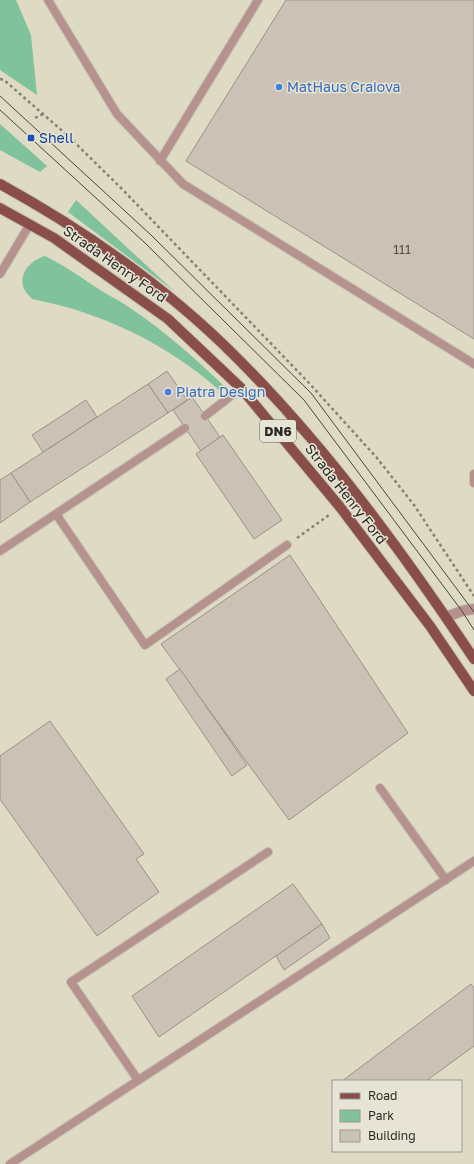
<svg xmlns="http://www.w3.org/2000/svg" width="474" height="1164" font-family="'Golos Text',sans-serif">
<rect width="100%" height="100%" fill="#e7e4d5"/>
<path fill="#dfdac4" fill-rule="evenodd" d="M0,0h474v1164h-474zM333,1081h128v70h-128z"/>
<g fill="#7fc29c">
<path d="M0,0h16l15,35 6,60 -37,-25z"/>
<path d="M0,124l47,42 -7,6 -40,-22z"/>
<path d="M76,200l98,91 -106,-79z"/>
<path d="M45,256c18,9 33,19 49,30 13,9 27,15 39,24 34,23 64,50 93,78l-6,3c-52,-47 -119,-79 -188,-92 -2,-3 -6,-6 -8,-10 -6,-16 7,-29 21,-33z"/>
</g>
<g fill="#cbc1b5" stroke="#9c9187">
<path d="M286,0h188v339l-288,-178z"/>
<path d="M167,371l20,29 -19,13 -20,-29z"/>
<path d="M148,384l20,29 -138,89 -19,-29z"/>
<path d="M192,397l28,40 -19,14 -28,-41z"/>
<path d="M86,400l11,17 -54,35 -11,-17z"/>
<path d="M223,435l59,85 -28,19 -58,-85z"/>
<path d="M11,473l19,29 -30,21v-43z"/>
<path d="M290,555l118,178 -119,87 -128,-176z"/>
<path d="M180,669l67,96 -15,11 -66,-97z"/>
<path d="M50,721l94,133 -8,5 23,33 -62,44 -97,-137v-43z"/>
<path d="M293,884l29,40 -163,113 -27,-41z"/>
<path d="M322,924l8,14 -46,32 -8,-14z"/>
<path d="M471,984l3,4v58l-48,35h-84z"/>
</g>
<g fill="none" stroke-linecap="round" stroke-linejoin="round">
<defs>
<g id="service">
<path d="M48,0l69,114 66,70 291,180"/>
<path d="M160,161l98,-161"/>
<path d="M0,274l30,-50"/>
<path d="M205,416l36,-28"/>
<path d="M474,474v9"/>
<path d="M56,514l89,131 142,-100"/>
<path d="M0,551l185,-123"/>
<path d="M380,788l66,92"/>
<path d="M138,1080l-67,-98 197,-130"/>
<path d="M10,1164l464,-303"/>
</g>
<path id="minor" d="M446,617l16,-6 12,-2"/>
<g id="primary">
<path d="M0,184c85,47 169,105 238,175 90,90 166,195 236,300"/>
<path d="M0,208l54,30 114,81 73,69 99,119 90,119 44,65"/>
</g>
</defs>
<use href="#service" stroke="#c5c2b5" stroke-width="10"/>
<use href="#minor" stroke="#c5c2b5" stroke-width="12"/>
<use href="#primary" stroke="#c5c2b5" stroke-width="12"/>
<g stroke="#858378" stroke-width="2.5" stroke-dasharray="3 3" stroke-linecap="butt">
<path d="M0,79l4,1 63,55 55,54 187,194 68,75 37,47 60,91"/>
<path d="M35,118l8,-4"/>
<path d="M297,538l32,-23"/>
</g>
<use href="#service" stroke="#b6928e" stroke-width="8"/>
<use href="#minor" stroke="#b6928e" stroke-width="10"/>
<use href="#primary" stroke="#8a4e48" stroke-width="10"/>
<g stroke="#47463f" stroke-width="1">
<path d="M0,96l151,139 160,158 163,219"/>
<path d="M0,110l144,132 160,158 158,211 12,19"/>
</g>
</g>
<g fill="#3f7fe0" stroke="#e7e4d5" stroke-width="1.5">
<circle cx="279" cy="87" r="4"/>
<circle cx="168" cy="392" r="4"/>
</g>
<rect fill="#1a4fb4" stroke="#e7e4d5" stroke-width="1.5" x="27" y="134" width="8" height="8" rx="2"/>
<g text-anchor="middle" stroke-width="3" stroke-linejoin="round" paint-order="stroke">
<g font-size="12" fill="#524f48">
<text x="402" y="254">111</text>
</g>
<rect fill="#e7e4d5" stroke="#636158" stroke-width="1" x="260" y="420" width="36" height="22" rx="3"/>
<g font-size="13" font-weight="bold" fill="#2a2923">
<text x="278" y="436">DN6</text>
</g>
<g font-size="14" fill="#366cbe" stroke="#e7e4d5" text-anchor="start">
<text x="287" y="92">MatHaus Craiova</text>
<text x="176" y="397">Piatra Design</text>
</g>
<g font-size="14" fill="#164399" stroke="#e7e4d5" text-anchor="start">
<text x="39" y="143">Shell</text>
</g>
<g font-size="14" fill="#2a2923" stroke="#e7e4d5">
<text transform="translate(115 264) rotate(35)" y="5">Strada Henry Ford</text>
<text transform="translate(346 494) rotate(52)" y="5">Strada Henry Ford</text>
</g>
</g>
<rect x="332" y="1080" width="130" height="72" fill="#e7e4d5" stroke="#9b998e"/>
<rect x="340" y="1093" width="20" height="6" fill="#8a4e48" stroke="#9b998e"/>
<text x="368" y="1100" font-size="12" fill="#2a2923">Road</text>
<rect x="340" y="1110" width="20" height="12" fill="#7fc29c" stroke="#9b998e"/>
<text x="368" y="1120" font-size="12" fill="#2a2923">Park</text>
<rect x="340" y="1130" width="20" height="12" fill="#cbc1b5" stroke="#9b998e"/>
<text x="368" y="1140" font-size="12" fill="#2a2923">Building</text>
</svg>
